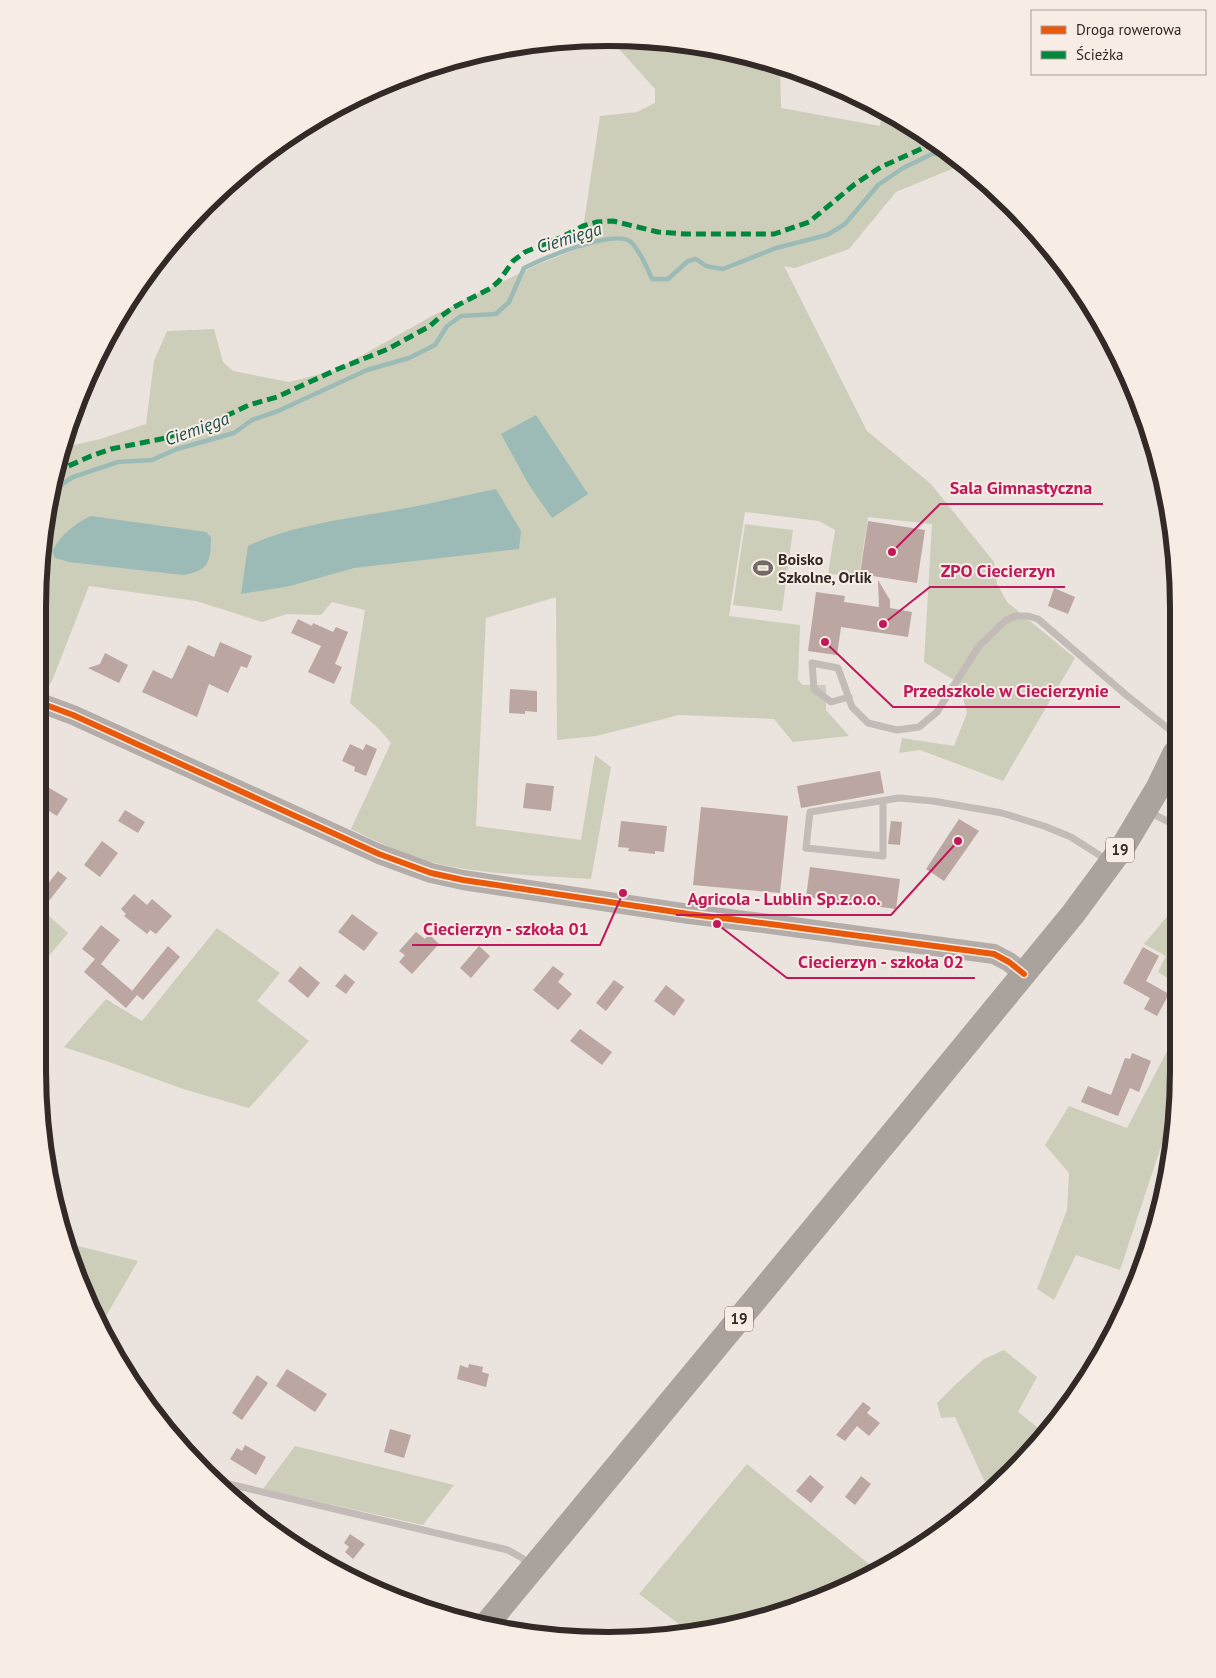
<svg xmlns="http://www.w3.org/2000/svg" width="1216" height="1678" font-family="'PT Sans',sans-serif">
<rect width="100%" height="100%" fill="#eae3de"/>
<g fill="#cdceb9">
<path d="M611,40l71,2 98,23 1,43 99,18 2,-17 11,5 72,51 -6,1 -63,26 -47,57 -54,19 -11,-2 83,165 64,53 63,78 3,22 10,18 68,56 -72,123 -83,-31 -21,3 3,-15 52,8 13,-33 -8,-30 -35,-21 8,-138 -64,-7 -9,59 -31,-2 7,-44 -16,-9 -74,-9 -16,104 71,9 -2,55 5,5h23v25l23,26 -56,6 -19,-23 -95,-4 -83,21 -39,4 -1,-143 -70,21 -10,208 105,14 14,-85 16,12 -20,112c-56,-4 -120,-4 -174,-21 -23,-8 -45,-19 -66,-29l40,-86 -12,-14 -29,-26 15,-93 -33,-8 -11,13 -34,-1 -25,8 -66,-21 -107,-15 -37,95 -3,5 -11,-1v-77l19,-147 4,-13 39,-9 46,-15 8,-63 13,-30 47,-2 9,33 10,9 56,11 47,-12 96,-54 107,-52 41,-16 20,-132 37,-4 18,-9v-14z"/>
<path d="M745,524l48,6 -11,81 -49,-6z"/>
<path d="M38,906l30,27 -30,36z"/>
<path d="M1176,906v77l-18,-11 8,-16 -22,-12z"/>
<path d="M217,928l63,45 -23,28 52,40 -60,67 -66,-19 -74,-27 -45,-15 42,-48 36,22z"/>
<path d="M1177,1013v85l-57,172 -44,-15 -22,45 -17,-11 30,-79 2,-37 -24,-28 24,-39 58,22 49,-94 -8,-5z"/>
<path d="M66,1243l72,18 -39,67 -3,-6z"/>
<path d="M1004,1350l33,27 -19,35 28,22 -9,12 -48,45 -34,-74 -14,1 -4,-15 18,-18 29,-26z"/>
<path d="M295,1446l159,39 -31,40 -160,-36z"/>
<path d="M747,1464l128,105 -48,28 -136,36 -52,-39z"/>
</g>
<g fill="#9cbbb7">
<path d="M536,415l52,79 -36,24 -23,-33 -28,-51z"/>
<path d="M496,489l25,42 -2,18 -165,19 -64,18 -49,8 7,-48c41,-20 97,-27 142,-35 36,-6 71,-15 106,-22z"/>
<path d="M91,516l115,16 5,5c0,24 -2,34 -28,38l-114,-13 -14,-4 -3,-7c9,-16 23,-28 39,-35z"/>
</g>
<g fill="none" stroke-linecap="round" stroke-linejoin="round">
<path stroke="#9cbbb7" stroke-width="4.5" d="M53,490l20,-13 45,-15 34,-2 25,-11 57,-16 18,-13 26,-9 89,-41 42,-12 26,-13 12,-19 14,-10 35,-2 13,-12 15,-34c18,-9 91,-40 107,-26 8,8 17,27 21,37h16l20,-18 8,-2 10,7 17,3 53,-21 51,-13 18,-11 33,-39 25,-17 29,-14 14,-2"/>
</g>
<g fill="#bca6a1">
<path d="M868,521l57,9 -8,53 -57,-9z"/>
<path d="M878,580l12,20v8l22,4 -4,25 -67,-10 -4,28 -29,-4 8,-59 29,4 -1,6 35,5z"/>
<path d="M1054,588l21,9 -7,17 -20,-8z"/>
<path d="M298,619l14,7 1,-3 20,9 3,-5 12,5 -13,32 7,3 -8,17 -26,-12 13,-26 -30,-13z"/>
<path d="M220,642l32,14 -5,12 -6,-2 -13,27 -19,-9 -12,33 -55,-25 11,-22 19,9 16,-34 26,12z"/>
<path d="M105,653l23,12 -9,18 -31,-15 12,-4z"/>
<path d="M510,689l27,2v21l-12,-1v3l-16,-1z"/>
<path d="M350,744l13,6 3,-6 11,5 -11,27 -12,-5 1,-4 -13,-6z"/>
<path d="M880,771l4,22 -83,15 -4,-22z"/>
<path d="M526,783l28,3 -3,25 -28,-3z"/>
<path d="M44,785l24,14 -11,17 -19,-12v-10z"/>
<path d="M701,807l87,9 -8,77 -87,-8z"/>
<path d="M125,810l20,12 -7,11 -20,-12z"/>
<path d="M959,819l20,12 -35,50 -18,-12z"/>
<path d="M621,821l46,5 -3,26 -9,-1v3l-27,-3 1,-3 -11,-1z"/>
<path d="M891,821l11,1 -2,23 -12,-1z"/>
<path d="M102,841l16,12 -18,24 -16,-12z"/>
<path d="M810,867l90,12 -4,30 -90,-12z"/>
<path d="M58,871l9,7 -19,24 -9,-7z"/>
<path d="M134,894l13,11 5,-6 20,17 -16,18 -6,-4 -3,4 -23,-18 2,-2 -5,-5z"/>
<path d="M352,914l26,19 -14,18 -26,-19z"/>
<path d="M101,925l19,15 -19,24 36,31 -11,13 -42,-36 11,-13 -13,-10z"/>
<path d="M416,932l9,7 4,-5 10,10 -27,30 -13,-12 6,-7 -6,-4z"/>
<path d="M168,946l12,11 -37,43 -11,-9z"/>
<path d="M479,946l11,10 -19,22 -11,-10z"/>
<path d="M1143,947l16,9 -13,25 23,13 -12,22 -13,-7 6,-11 -27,-15z"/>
<path d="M300,966l20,17 -12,15 -20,-17z"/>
<path d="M553,966l11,8 -6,8 14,12 -14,16 -25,-20z"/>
<path d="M345,974l10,8 -9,12 -11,-8z"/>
<path d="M614,980l10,7 -18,24 -10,-8z"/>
<path d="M666,985l19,15 -11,16 -20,-15z"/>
<path d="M580,1029l32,23 -10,13 -32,-24z"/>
<path d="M1132,1053l19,8 -12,31 -9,-4 -12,28 -37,-14 7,-16 23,9 14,-37 5,1z"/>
<path d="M469,1364l14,3 -1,5 7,2 -3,13 -29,-8 3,-14 8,3z"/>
<path d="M287,1369l40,25 -12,18 -39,-26z"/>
<path d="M257,1375l11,8 -26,37 -10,-7z"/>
<path d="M863,1402l8,6 -4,5 13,10 -11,13 -12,-10 -12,15 -9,-6z"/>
<path d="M390,1429l21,6 -7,23 -20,-6z"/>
<path d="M245,1445l21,12 -10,18 -26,-16 7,-11 5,3z"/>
<path d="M810,1475l14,12 -13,16 -15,-12z"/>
<path d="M861,1476l10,8 -16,21 -10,-8z"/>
<path d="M350,1534l15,10 -12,15 -8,-7 4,-5 -5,-4z"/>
</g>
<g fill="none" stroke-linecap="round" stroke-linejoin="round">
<g stroke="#c3bbb7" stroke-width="7">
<path d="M849,697l-18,5 -17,-13 -2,-26 26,5 14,39 16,16 29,7 22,-3 18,-15 42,-66 26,-25 10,-5h13l10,3 87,75 50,40"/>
<path d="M883,801v55l-77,-8 4,-36 89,-14 34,3 69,12 42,13 27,11 36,23"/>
<path d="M1149,812l26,13"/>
<path d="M216,1481l292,69 14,8 8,8"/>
</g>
<path stroke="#b4aca8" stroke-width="20" d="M38,702l35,13 306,139 52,19 32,7 226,34 89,11 216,29 15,8 15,12"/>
<path stroke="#a9a29d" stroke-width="25" d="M485,1626l418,-505 170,-207 51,-69 34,-57 17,-35"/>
<path stroke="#00873e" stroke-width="5" stroke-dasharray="10 5" stroke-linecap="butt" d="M55,472l36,-16 20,-7 50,-10 44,-13 44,-21 28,-8 61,-28 50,-20 42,-23 10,-9 14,-10 37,-19 8,-7 14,-20 12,-9 37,-15 21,-11 14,-4 16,-1 45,11 28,2h88l35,-12 46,-38 26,-17 53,-24"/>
<defs>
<path id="cycleway" d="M38,702l35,13 306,139 52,19 32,7 226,34 89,11 216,29 15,8 15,12"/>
</defs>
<use href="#cycleway" stroke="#f7ede5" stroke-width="9"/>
<use href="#cycleway" stroke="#e8590c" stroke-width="6"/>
</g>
<defs>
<symbol id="stadium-bare" viewBox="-9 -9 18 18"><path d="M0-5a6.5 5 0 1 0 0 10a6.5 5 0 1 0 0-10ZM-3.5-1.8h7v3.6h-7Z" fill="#736a66" stroke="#f7ede5" stroke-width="2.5" paint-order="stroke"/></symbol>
</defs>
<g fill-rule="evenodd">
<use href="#stadium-bare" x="749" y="554" width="28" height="28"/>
</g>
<g text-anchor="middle" stroke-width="4" stroke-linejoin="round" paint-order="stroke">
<g fill="#f7ede5" stroke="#6e645f" stroke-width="1">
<rect x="1106" y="837.5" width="28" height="25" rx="4"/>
<rect x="725" y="1306.5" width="28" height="25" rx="4"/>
</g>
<g font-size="15" font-weight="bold" fill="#332926">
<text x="1120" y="855">19</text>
<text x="739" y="1324">19</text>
</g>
<g font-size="16" font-weight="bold" fill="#332926" stroke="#f7ede5" text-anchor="start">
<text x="778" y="565">Boisko<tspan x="778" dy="18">Szkolne, Orlik</tspan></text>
</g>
<g font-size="18" font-style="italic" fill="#1f514e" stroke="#f7ede5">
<text transform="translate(569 238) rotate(-17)" y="6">Ciemięga</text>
<text transform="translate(197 429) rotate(-20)" y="6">Ciemięga</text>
</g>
</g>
<path d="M0 0H1216V1678H0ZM608 46H608A562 562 0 0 1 1170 608V1070A562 562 0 0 1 608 1632H608A562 562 0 0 1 46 1070V608A562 562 0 0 1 608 46Z" fill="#f7ede5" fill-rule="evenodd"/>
<path fill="none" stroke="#332926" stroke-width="6" d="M608 46H608A562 562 0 0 1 1170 608V1070A562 562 0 0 1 608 1632H608A562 562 0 0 1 46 1070V608A562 562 0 0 1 608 46Z"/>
<path fill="none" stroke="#c2185b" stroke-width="2" d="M892 552L940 504H1103M883 624L930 587H1065M825 642L893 707H1120M958 841L891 915H676M623 893L600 945H412M717 924L787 978H975"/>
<g fill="#c2185b" stroke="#f7ede5" stroke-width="2">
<circle cx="892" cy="552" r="5"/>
<circle cx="883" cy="624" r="5"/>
<circle cx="825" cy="642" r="5"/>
<circle cx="958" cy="841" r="5"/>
<circle cx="623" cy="893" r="5"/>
<circle cx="717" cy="924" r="5"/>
</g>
<g font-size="18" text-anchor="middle" font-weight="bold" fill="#c2185b" stroke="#f7ede5" stroke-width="4" stroke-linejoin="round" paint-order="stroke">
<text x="1021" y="494">Sala Gimnastyczna</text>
<text x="998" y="577">ZPO Ciecierzyn</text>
<text x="1006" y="697">Przedszkole w Ciecierzynie</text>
<text x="784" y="905">Agricola - Lublin Sp.z.o.o.</text>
<text x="506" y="935">Ciecierzyn - szkoła 01</text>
<text x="881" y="968">Ciecierzyn - szkoła 02</text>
</g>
<rect x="1031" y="10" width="175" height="65" fill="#f7ede5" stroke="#a99f99"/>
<rect x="1041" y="26" width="25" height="8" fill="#e8590c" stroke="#a99f99"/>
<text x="1076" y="35" font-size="15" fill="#332926">Droga rowerowa</text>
<rect x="1041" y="51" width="25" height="8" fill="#00873e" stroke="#a99f99"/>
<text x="1076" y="60" font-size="15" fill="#332926">Ścieżka</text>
</svg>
